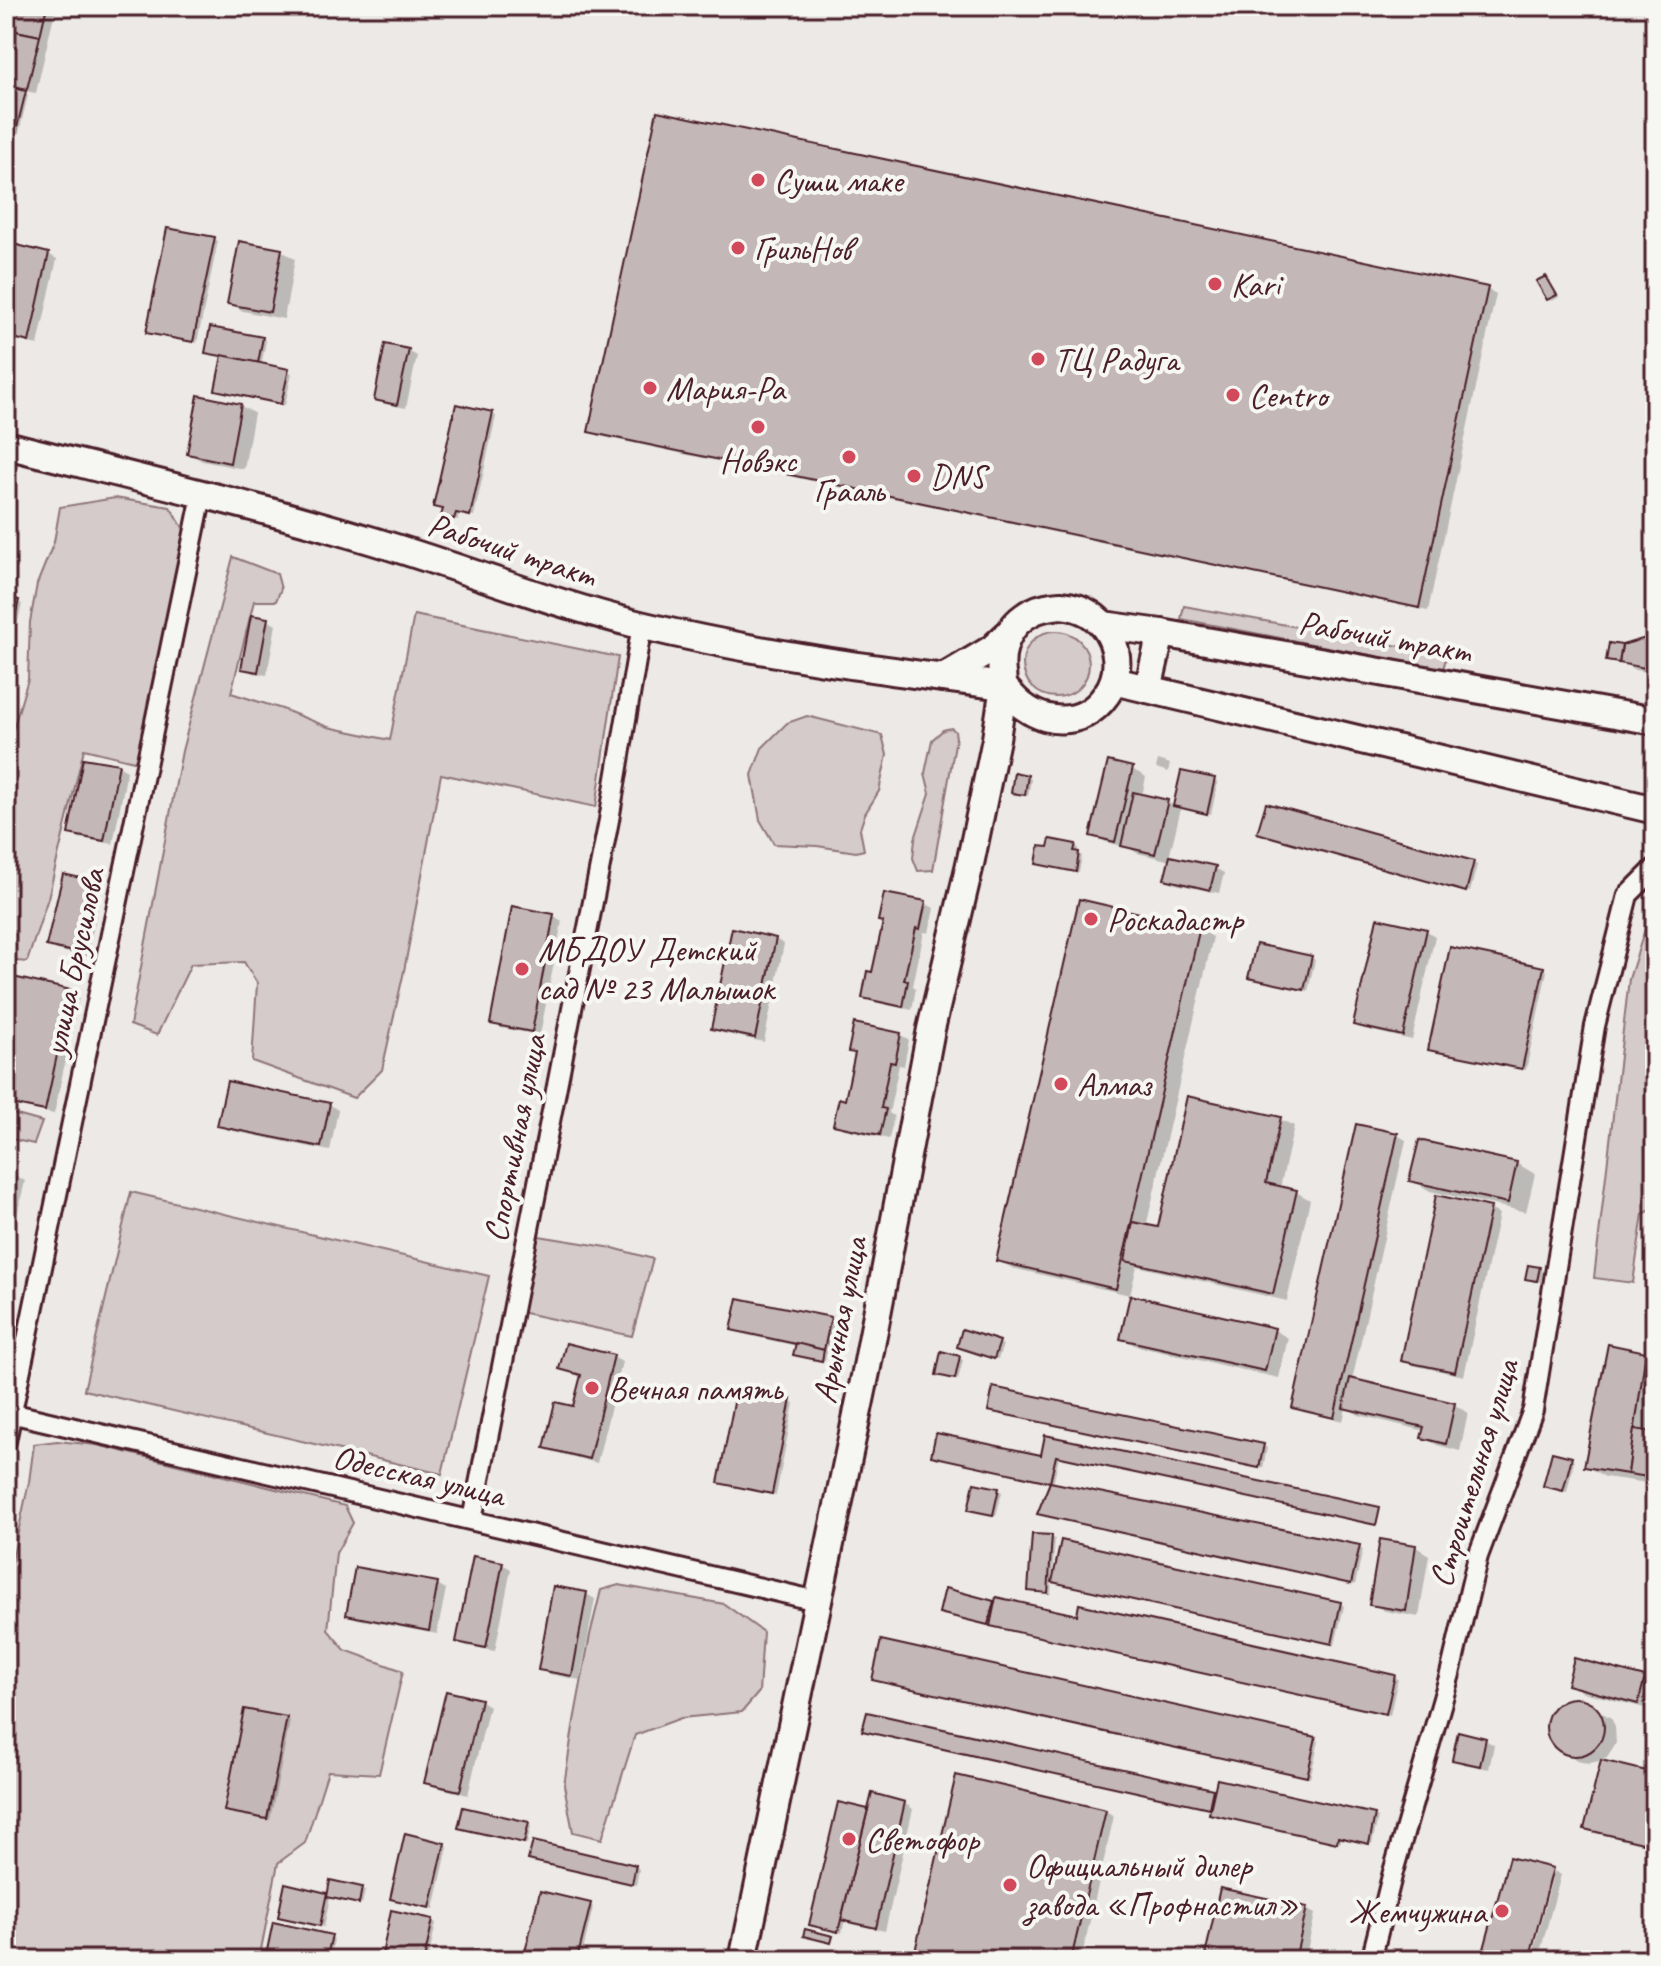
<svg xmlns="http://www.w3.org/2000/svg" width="1661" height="1966" font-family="Caveat,sans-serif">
<rect width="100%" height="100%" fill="#ece9e6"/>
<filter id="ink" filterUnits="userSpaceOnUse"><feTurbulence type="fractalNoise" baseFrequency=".0125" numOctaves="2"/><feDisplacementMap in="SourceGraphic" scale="16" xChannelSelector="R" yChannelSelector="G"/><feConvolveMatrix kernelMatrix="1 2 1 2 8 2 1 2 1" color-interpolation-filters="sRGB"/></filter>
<g filter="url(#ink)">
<g fill="#d4cbca" stroke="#8f757a" stroke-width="2">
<path d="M115,498l55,9 15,24 -34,158 -8,56 -9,16 -50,-12 -36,149 -21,64 -21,-2v-207l22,-74 2,-57 7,-38 17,-42 6,-35z"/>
<path d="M233,557l44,17 4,15 -5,12h-22l-23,92 51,16 46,18 62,13 24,-125 204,42 -22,150 -155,-33 -37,197 -22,99 -28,28 -102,-37 5,-78 -13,-21 -53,2 -34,71 -27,-10 52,-274z"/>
<path d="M1184,606l263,49 -4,14 -262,-50z"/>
<circle cx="1056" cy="664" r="33"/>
<path d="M807,716l75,19 5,20 -8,36 -14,23 -5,15 4,21 -8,2 -39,-6 -43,-2 -14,-24 -8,-45 10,-27 25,-25z"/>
<path d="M951,728l4,3 1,7 -23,132 -15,1 -5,-13 2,-19 15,-46 -5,-20 7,-33 11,-10z"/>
<path d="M1655,918v290l-12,6 -10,69 -39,-5 35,-299 19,-59z"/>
<path d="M6,1112l36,10 -8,22 -28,-6z"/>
<path d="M131,1192l358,84 -47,198 -358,-84z"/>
<path d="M539,1236l74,12 40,11 -21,77 -112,-24z"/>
<path d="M57,1441l40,4 248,61 8,17 -17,30 -8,77 17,20 58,21 -24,103 -51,-3 -23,72 -27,20 -19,97h-253v-372l23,-106 5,-38z"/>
<path d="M619,1585l105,19 39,28 -4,60 -17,20 -61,6 -46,17 -33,104 -29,-7 -9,-47 10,-64 16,-86 11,-45z"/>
</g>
<g fill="#0003">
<path d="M6,6h50l-20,87 -17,-3 9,5 -22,92z"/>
<path d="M214,239l4,2 -21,102 -49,-11z"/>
<path d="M282,251l13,8 -11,60 -41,-8 -14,-8z"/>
<path d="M48,254l9,5 -19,86 -32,-7v-52z"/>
<path d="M1546,278l3,2 10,17 -7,4 -4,-2z"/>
<path d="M1487,289l9,5 -68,317 -829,-175 -8,-5z"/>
<path d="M262,339l4,2 -5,25 31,7 -7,32 -64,-14 3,-35z"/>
<path d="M408,351l9,5 -11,52 -21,-4 -9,-5z"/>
<path d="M200,398l41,8 13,7 -10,56 -42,-8 -13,-8z"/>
<path d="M492,414l4,2 -22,100 -15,-3 -1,7 -11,-3z"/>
<path d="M6,599l16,5 -16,67z"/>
<path d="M267,620l9,5 -9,50 -15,-2 -8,-5z"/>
<path d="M1655,640v34l-20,-4 -11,-6 -16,-4 14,-13z"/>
<path d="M1158,760l12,4 -2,8 -12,-4z"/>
<path d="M118,766l9,5 -14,73 -34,-6 -8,-5z"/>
<path d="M1132,769l14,8 -4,19 25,6 8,5 8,-34 35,9 -7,32 -30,-6 -12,50 46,10 9,5 -5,20 -44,-9 -8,-6 4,-17 -34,-8 -8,-5 -23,-6 -14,-7z"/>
<path d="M1028,777l3,2 -3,17 -15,-4z"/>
<path d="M1267,805l207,58 3,2 -7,27 -207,-58z"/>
<path d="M1075,846l4,2 -2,5 5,3 -3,16 -37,-7z"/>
<path d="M64,876l30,7 8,5 -15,69 -30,-7 -8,-5z"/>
<path d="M925,903l9,5 -5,25 -5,-1 -11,54 3,2 -4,22 -39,-8 -9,-5 9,-22z"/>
<path d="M514,908l40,8 8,5 -22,114 -39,-7 -9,-5z"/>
<path d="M1199,929l14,8 -67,290 13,3 121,-111 14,7 -14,62 16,4 14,8 -23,101 -150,-35 -7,29 -118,-27 -14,-8z"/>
<path d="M1426,931l9,5 -23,104 -48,-11 -9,-5z"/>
<path d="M775,939l9,5 -20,98 -42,-9 -9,-5z"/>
<path d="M1311,958l4,2 -7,31 -54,-12z"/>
<path d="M1543,969l4,2 -21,99 -92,-19z"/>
<path d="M70,992l9,5 -25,117 -48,-10v-86z"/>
<path d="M856,1026l45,9 8,5 -5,26 -5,-1 -10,48 5,3 -5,23 -45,-10 -9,-5 12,-22 10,-48 -7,-3z"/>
<path d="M329,1104l9,6 -8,41 -102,-21 -8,-5z"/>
<path d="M1397,1135l9,5 -54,241 103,24 13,8 -8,38 -23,-6 -13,-8 1,-6 -66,-16 -13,-7 -3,13 -40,-9 -8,-5z"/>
<path d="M1516,1163l19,11 -9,38 -96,-21 -18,-11z"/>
<path d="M6,1171l19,10 -19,81z"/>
<path d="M1490,1209l9,5 -35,162 -52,-11 -9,-5z"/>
<path d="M1539,1269l4,2 -2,11 -13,-4z"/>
<path d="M740,1300l91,19 8,5 -6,29 -6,-1 -2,9 -26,-5 -2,-10 -55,-12 -8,-5z"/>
<path d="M1274,1330l14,8 -9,40 -143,-32 -14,-8z"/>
<path d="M999,1343l4,2 -5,14 -35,-10z"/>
<path d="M1645,1353l10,6 -1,75h1v50l-50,-7 -19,-11z"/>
<path d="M613,1357l9,5 -25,101 -43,-11 -8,-5 29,-39 8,-32 -13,-3 -8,-5z"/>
<path d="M959,1358l4,2 -5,20 -16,-4z"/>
<path d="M738,1391l56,12 -18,92 -56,-13z"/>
<path d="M994,1412l269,34 4,2 -4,20z"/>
<path d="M1047,1437l12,19 -6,29 306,62 4,2 -8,36 -312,-70 -3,-2 12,-31 -119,-27 109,3z"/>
<path d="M1571,1459l3,2 -7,31 -18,-4z"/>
<path d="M998,1490l4,2 -6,24 -22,-5z"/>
<path d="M1051,1537l4,2 -3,39 289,26 3,2 -9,39 -277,-62 -6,-3 -1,14 -17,-2 -4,-2z"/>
<path d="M1416,1547l13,8 -10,62 -34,-6 -13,-7z"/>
<path d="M502,1564l9,5 -16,82 -28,-5 -9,-5z"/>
<path d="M437,1584l9,5 -9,45 -80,-15 -9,-5z"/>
<path d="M586,1594l9,5 -15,81 -31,-6 -9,-5z"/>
<path d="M993,1602l401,75 4,2 -8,36 -394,-88 -51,-13z"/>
<path d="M1644,1679l11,6v14l-3,11 -69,-18 -14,-8z"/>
<path d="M878,1681l437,58 4,2 -9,37z"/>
<path d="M448,1694l33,7 8,5 -21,89 -33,-8 -8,-5z"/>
<path d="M1572,1700h9l30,18 4,8 1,17 -9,14 -8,4 -9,2 -9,-1 -24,-14 -6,-7 -3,-8 -1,-10 3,-9 6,-7 8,-5z"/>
<path d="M286,1719l4,2 -20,99 -40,-8z"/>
<path d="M868,1732l344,59 4,2 158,23 4,2 -6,26 -30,-7 -2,6 -125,-28 -3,-6z"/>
<path d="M1485,1740l9,5 -5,24 -26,-5 -9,-5z"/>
<path d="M1655,1775v72l-60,-14 -8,-5z"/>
<path d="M904,1803l9,6 -28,122 -33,-7 -7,-4 -3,13 -27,-7 52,-115 2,1z"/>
<path d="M1106,1811l8,5 -33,144h-166z"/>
<path d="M528,1824l3,2 -4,18 -63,-15z"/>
<path d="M534,1843l102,24 3,2 -3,16 -102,-24z"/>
<path d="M444,1844l4,3 -14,62 -38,-9z"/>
<path d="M1554,1871l7,4 -23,85h-7z"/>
<path d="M287,1886l42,9 32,-7 4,3 -3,13 -32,-6 -6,29 -40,-9z"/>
<path d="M590,1905l3,2 -12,53h-56z"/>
<path d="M1306,1909l9,5 -10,46h-99z"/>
<path d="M432,1921l4,2 -8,37h-45z"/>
<path d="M331,1937l3,2 -4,21h-63z"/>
</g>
<g fill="#c4b7b7" stroke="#4a1f2b" stroke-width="2">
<path d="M6,6h41l-7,30 -34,-7z"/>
<path d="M6,29l34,7 -13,53 -21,-5z"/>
<path d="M6,86l20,5 -20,81z"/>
<path d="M657,111l831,176 -69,321 -831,-176z"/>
<path d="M167,228l48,9 -22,105 -47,-9z"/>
<path d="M239,241l43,8 -12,63 -43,-8z"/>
<path d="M13,244l36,9 -20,89 -23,-6v-59z"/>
<path d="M1546,276l11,19 -10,5 -11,-19z"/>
<path d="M210,327l53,10 -5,26 -53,-10z"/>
<path d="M385,344l24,5 -12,56 -23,-5z"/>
<path d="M222,355l67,14 -8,35 -66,-14z"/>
<path d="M198,395l43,9 -11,59 -43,-9z"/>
<path d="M456,404l37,8 -23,104 -14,-3 -2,6 -13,-3 2,-7 -10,-2z"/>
<path d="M6,597l13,3 -13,55z"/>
<path d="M251,615l17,3 -10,54 -17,-3z"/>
<path d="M1649,637l6,1v32l-36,-7 3,-18z"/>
<path d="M1609,643l13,2 -3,18 -13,-2z"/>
<path d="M83,758l36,6 -15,77 -36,-7z"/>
<path d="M1108,761l25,6 -18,75 -25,-6z"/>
<path d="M1181,771l34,7 -8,36 -34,-8z"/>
<path d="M1014,772l14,3 -3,20 -14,-2z"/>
<path d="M1133,792l35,8 -13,54 -34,-8z"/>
<path d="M1266,803l208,58 -8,31 -209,-59z"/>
<path d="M1050,839l26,5 -2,7 5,1 -3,20 -40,-8 3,-18 9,1z"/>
<path d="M1170,856l46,10 -6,24 -46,-11z"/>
<path d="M63,874l31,7 -16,72 -32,-7z"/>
<path d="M884,893l42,8 -6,28 -4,-1 -12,52 4,1 -5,26 -41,-9 5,-27 5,1 11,-50 -5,-1z"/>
<path d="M1079,899l121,28 -84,362 -120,-28z"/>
<path d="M512,906l42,8 -22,118 -42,-8z"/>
<path d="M1377,918l50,11 -24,107 -50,-11z"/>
<path d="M732,928l44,10 -21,100 -44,-9z"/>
<path d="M1256,944l56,12 -8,34 -56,-12z"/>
<path d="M1450,947l94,20 -22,102 -94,-19z"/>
<path d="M13,977l58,13 -26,121 -39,-8v-95z"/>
<path d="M854,1023l47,10 -6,30 -5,-1 -9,46 5,1 -6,26 -47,-10 6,-27 6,2 10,-47 -7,-1z"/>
<path d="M227,1081l103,22 -9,44 -104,-21z"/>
<path d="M1187,1096l94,21 -15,66 31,7 -24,104 -148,-33 8,-39 25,5z"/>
<path d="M1356,1124l42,9 -64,285 -42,-10z"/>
<path d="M1419,1140l98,22 -9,41 -99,-22z"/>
<path d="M1436,1195l55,12 -36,165 -54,-11z"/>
<path d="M1528,1265l12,2 -3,14 -12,-2z"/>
<path d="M1130,1295l145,33 -10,43 -145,-32z"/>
<path d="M738,1298l93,19 -7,33 -93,-20z"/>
<path d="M962,1329l38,12 -6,18 -37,-12z"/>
<path d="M566,1343l48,12 -25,104 -45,-11 11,-46 18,4 8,-31 -22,-6z"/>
<path d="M796,1343l28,7 -2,11 -29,-6z"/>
<path d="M1608,1344l38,8 -18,122 -44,-7z"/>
<path d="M941,1351l19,5 -5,23 -19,-4z"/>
<path d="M1350,1378l105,25 -9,41 -25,-6 3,-11 -81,-19z"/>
<path d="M993,1387l271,57 -5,24 -271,-57z"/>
<path d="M737,1388l54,11 -19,95 -54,-11z"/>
<path d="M1634,1429l21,3v46l-27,-4z"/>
<path d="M936,1433l105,22 4,-20 335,72 -4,18 -320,-69 -6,26 -119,-26z"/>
<path d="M1552,1452l20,5 -9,34 -20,-5z"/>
<path d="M1050,1482l310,63 -9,39 -314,-70z"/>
<path d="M974,1483l25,5 -6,27 -25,-5z"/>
<path d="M1032,1534l20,1 -4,58 -20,-2z"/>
<path d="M1380,1539l36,6 -10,66 -37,-6z"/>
<path d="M1061,1540l280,62 -9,42 -280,-62z"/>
<path d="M473,1556l30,6 -17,86 -30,-6z"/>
<path d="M355,1567l83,15 -9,49 -83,-16z"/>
<path d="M553,1586l34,6 -15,84 -34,-6z"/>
<path d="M945,1588l49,13 -6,24 -49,-12z"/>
<path d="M996,1597l81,18 2,-11 316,71 -9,39 -396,-88z"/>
<path d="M881,1640l435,97 -9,40 -435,-97z"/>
<path d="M1574,1658l71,19 -7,27 -71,-19z"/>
<path d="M446,1691l35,8 -21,92 -36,-8z"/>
<circle cx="1575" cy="1727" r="29"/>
<path d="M244,1709l43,8 -20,102 -43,-8z"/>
<path d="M867,1712l346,77 -4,19 -347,-77z"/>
<path d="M1458,1731l28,7 -6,28 -28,-6z"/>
<path d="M1601,1760l54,13v73l-71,-17z"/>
<path d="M956,1775l150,35 -35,150h-158z"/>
<path d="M1217,1779l158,35 -6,30 -31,-7 -1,6 -128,-29z"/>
<path d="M872,1793l33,9 -29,126 -35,-8z"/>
<path d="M838,1802l30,7 -30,123 -29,-7z"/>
<path d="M463,1807l66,15 -5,21 -66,-15z"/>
<path d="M405,1833l40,10 -15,65 -40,-9z"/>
<path d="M533,1841l103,24 -4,19 -104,-24z"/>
<path d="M1509,1857l44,11 -24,92h-48z"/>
<path d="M330,1880l32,7 -3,17 -32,-7z"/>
<path d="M285,1883l42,10 -7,33 -42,-9z"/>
<path d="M1220,1888l87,19 -12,53h-91z"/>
<path d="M540,1891l51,12 -14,57h-54z"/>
<path d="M391,1910l42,9 -9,41h-43z"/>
<path d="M273,1922l59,13 -6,25h-61z"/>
<path d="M805,1929l28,7 -2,7 -28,-7z"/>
</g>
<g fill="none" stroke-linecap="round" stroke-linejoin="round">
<defs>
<g id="street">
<path d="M6,1412l811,189"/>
<path d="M6,1441l196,-946"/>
<path d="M472,1520l137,-700 33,-195"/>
<path d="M1371,1960l22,-88 57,-198 28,-118 55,-146 62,-384 33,-131 27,-27"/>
</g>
<g id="secondary">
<path d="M6,445c119,30 239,58 357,93 93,27 183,64 277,87 119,29 242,45 364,61"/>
<path d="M1061,605c10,1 20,3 29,9 27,17 35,55 16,81 -24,35 -68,30 -94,1 -3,-4 -7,-6 -8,-10 -2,-3 -1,-8 -2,-12 -3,-25 6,-50 30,-62 9,-5 19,-6 29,-7z"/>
<path d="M1103,625l58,8 494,88"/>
<path d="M943,678l49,-29 16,-15"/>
<path d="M1114,681l541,129"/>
<path d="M1148,689l13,-56"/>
<path d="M743,1960l124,-593 64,-338 39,-165 26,-125 8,-53"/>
</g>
</defs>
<use href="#street" stroke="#4a1f2b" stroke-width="24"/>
<use href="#secondary" stroke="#4a1f2b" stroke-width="32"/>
<use href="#street" stroke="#f6f6f2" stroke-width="18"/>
<use href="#secondary" stroke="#f6f6f2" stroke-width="26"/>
</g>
</g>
<g fill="#d1495b" stroke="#f6f6f2" stroke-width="3">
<circle cx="758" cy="180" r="8"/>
<circle cx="738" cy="248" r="8"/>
<circle cx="1215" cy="284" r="8"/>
<circle cx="1038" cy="359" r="8"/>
<circle cx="650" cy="388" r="8"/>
<circle cx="1233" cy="395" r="8"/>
<circle cx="758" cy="427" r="8"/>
<circle cx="849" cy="457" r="8"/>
<circle cx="914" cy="476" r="8"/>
<circle cx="1091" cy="919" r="8"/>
<circle cx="522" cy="969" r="8"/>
<circle cx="1061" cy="1084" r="8"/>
<circle cx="592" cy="1388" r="8"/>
<circle cx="849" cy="1839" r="8"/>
<circle cx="1010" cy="1885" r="8"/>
<circle cx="1502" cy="1911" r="8"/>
</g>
<g text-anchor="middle" stroke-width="8" stroke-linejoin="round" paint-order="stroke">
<g font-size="34" fill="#4a1f2b" stroke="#f6f6f2" text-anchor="start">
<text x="774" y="192">Суши маке</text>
<text x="754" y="260">ГрильНов</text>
<text x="1231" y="296">Kari</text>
<text x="1054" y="371">ТЦ Радуга</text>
<text x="666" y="400">Мария-Ра</text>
<text x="1249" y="407">Centro</text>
<text x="758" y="472" text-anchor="middle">Новэкс</text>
<text x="930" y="488">DNS</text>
<text x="849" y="502" text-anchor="middle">Грааль</text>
<text x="1107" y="931">Роскадастр</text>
<text x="538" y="961">МБДОУ Детский<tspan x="538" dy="39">сад № 23 Малышок</tspan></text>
<text x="1077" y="1096">Алмаз</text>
<text x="608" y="1400">Вечная память</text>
<text x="865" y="1851">Светофор</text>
<text x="1026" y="1877">Официальный дилер<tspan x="1026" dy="39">завода «Профнастил»</tspan></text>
<text x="1486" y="1923" text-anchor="end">Жемчужина</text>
</g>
<g font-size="34" fill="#4a1f2b" stroke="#f6f6f2">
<text transform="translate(512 549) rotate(18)" y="12">Рабочий тракт</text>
<text transform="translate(1385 636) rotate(10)" y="12">Рабочий тракт</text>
<text transform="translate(73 962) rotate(-78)" y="12">улица Брусилова</text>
<text transform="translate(514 1138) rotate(-79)" y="12">Спортивная улица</text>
<text transform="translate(839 1320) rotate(-79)" y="12">Арычная улица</text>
<text transform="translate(1473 1473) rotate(-73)" y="12">Строительная улица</text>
<text transform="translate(419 1475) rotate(13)" y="12">Одесская улица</text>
</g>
</g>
<rect width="1661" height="1966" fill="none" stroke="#f6f6f2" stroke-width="32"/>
<rect x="16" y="16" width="1629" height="1934" fill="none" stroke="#4a1f2b" stroke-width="3" filter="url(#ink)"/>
</svg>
